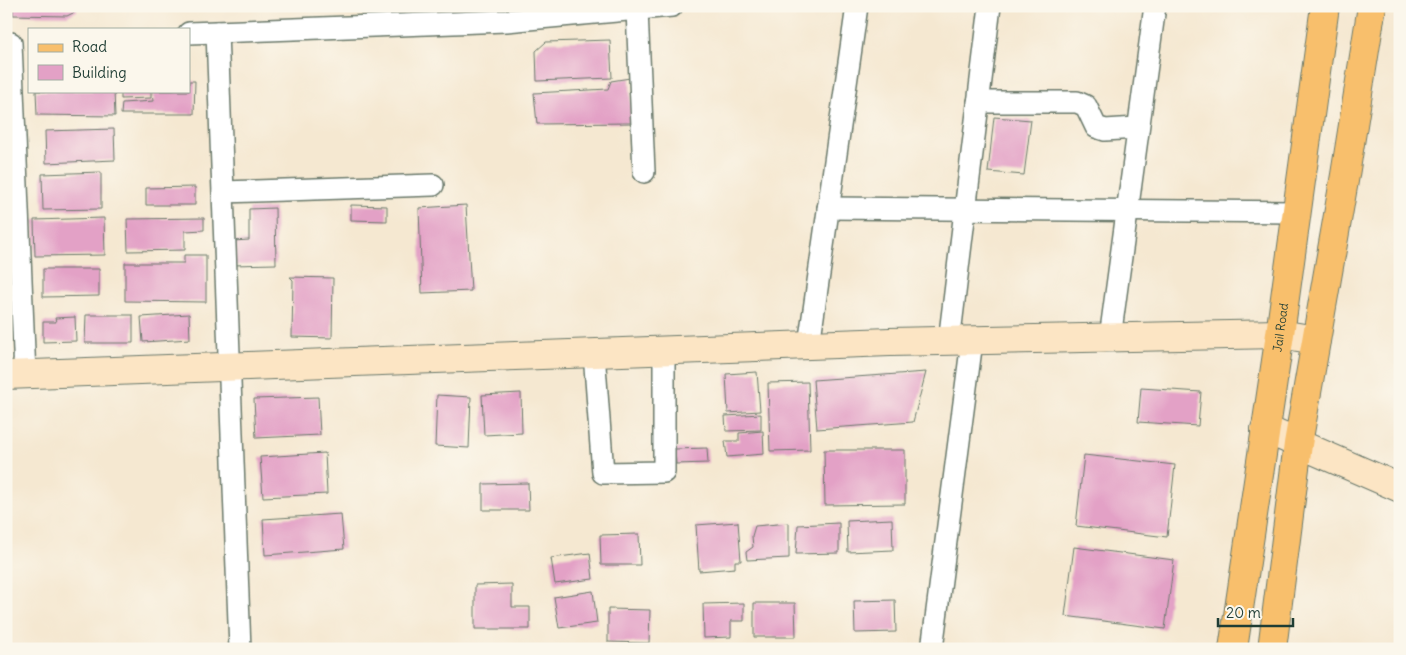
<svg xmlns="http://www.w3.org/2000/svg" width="1406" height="655" font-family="Delius,sans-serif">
<rect width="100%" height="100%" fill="#fbf7ec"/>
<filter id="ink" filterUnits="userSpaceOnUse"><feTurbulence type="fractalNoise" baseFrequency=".02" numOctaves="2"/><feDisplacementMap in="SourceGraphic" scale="10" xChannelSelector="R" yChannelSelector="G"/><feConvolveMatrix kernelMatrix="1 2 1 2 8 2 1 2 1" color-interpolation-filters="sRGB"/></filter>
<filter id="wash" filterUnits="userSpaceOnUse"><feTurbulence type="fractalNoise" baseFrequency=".0096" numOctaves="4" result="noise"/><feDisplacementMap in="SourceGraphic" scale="20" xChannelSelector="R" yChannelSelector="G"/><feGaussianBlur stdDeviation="1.12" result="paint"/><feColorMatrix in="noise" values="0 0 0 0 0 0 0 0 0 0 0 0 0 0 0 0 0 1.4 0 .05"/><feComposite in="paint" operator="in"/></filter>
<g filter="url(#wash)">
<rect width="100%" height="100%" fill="#f5e8d1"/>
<g id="blocks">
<g fill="#e3a1c6">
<path d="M13,6h64v5l-10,5 -54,-1z"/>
<path d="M610,40l2,38 -75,3 -1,-30 10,-9z"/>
<path d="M630,78l1,45 -94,1 -3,-31 74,-4 3,-8z"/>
<path d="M189,81h6l-1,33h-73l1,-11 32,-2 -1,-10h36z"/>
<path d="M36,91h78l1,25 -78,-1z"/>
<path d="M121,91h30v7l-30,1z"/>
<path d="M994,117l37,3 -7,55 -36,-3z"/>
<path d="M114,129l1,31 -69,3 -1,-32z"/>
<path d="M101,172v37l-58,1 -1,-36z"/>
<path d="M195,187v18h-49v-17z"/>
<path d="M351,205l36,1v15l-36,-1z"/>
<path d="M466,205l5,86 -49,2 -3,-85z"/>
<path d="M275,208l1,56 -43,1v-24l16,-1v-31z"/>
<path d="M104,218l1,37 -70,1 -1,-36z"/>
<path d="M204,218v12l-19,1v19l-57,1 -1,-32z"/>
<path d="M184,255h22v47l-81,-1v-38h59z"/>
<path d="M43,269h56v27l-56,1z"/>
<path d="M290,277l43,1 -1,60 -40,-1 1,-57z"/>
<path d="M189,314l1,25 -47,3 -2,-25z"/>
<path d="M86,315h47v28h-48z"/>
<path d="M75,317l1,24 -33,1v-20h13l-1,-4z"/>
<path d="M757,372l3,39 -32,2 -2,-39z"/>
<path d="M926,372l-13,50 -96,7 -4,-49z"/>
<path d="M808,382l2,68 -40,1 -2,-68z"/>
<path d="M1141,388l60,4 -3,34 -60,-4z"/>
<path d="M521,393l1,40 -38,2 -2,-40z"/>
<path d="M437,395l34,2 -2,51 -34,-2z"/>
<path d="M318,397l2,38 -64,3 -2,-39z"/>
<path d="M761,414v16l-35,1 -1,-15z"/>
<path d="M763,431l1,23 -37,3 -2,-16h14v-8z"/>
<path d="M707,448l1,15 -32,1 -1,-15z"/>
<path d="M824,450h81v54l-80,1z"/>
<path d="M325,453l2,41 -64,3 -3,-40z"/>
<path d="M1084,455l91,10 -8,72 -91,-11z"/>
<path d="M528,483l1,27h-46v-26z"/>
<path d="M341,514l3,35 -79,6 -2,-36z"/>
<path d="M892,519l1,31 -45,2 -1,-31z"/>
<path d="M738,522l3,39h-6v7l-36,3 -3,-46z"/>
<path d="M789,523v35l-42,2 -1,-8 7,-5 -1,-11 3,-10z"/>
<path d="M839,523v30l-43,1 2,-29z"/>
<path d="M639,534l1,31h-39l-1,-30z"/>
<path d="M1074,547l100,13 -9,69 -100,-13z"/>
<path d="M590,553l3,26 -38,5 -4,-26z"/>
<path d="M512,584v23h18v22h-55v-44z"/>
<path d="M593,591l4,32 -38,5 -5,-31z"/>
<path d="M895,600l1,32 -41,1 -1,-32z"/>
<path d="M744,603v18h-13v16l-27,1 -1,-34z"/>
<path d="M754,603h41l1,34h-42z"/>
<path d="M608,609l42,1 -1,33 -41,-1z"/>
</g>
</g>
</g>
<g filter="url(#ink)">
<use href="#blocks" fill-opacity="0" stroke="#6a796b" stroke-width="1"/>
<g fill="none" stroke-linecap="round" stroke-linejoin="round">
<defs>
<g id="street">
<path d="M637,10l7,162"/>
<path d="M217,32l23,617"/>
<path d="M189,33l317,-12 166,-15"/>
<path d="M11,43l14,332"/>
<path d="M978,102h99l9,4 10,21 9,3 32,-2"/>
<path d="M223,192l210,-7"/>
<path d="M828,208l468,4"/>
<path d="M1110,338l45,-332"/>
<path d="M949,342l41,-336"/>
<path d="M809,345l48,-339"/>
<path d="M594,353l9,120 61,-1v-121"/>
<path d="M932,649l40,-308"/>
</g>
<g id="secondary">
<path d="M6,375l884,-33 390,-8 36,6"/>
<path d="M1265,429l135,59"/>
</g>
<g id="primary">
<path id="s1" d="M1233,649l47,-315 45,-328"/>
<path d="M1272,649l26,-205 47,-269 27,-169"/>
</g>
</defs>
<use href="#street" stroke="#6a796b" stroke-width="24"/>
<use href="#secondary" stroke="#6a796b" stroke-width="30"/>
<use href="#primary" stroke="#6a796b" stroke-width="30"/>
<use href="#street" stroke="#fff" stroke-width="21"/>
<use href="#secondary" stroke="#fce5c4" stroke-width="28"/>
<use href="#primary" stroke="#f8bf6c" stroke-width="28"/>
</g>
</g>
<g text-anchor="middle" stroke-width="4" stroke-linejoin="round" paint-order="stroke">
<g font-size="12" fill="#1f3d34" stroke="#fbf7ec">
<text dy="4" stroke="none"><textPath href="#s1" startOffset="325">Jail Road</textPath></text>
</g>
</g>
<rect width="1406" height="655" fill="none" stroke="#fbf7ec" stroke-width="25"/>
<rect x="28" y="28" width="162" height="65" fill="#fbf7ec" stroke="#a3ada2"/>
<rect x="38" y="44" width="25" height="8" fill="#f8bf6c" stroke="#a3ada2"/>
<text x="72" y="52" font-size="15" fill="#1f3d34">Road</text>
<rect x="38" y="65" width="25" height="15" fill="#e3a1c6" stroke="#a3ada2"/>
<text x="72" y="78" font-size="15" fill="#1f3d34">Building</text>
<path d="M1218 618v8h75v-8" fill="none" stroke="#1f3d34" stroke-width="2.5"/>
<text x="1226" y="618" font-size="15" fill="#1f3d34" stroke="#fbf7ec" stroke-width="4" paint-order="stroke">20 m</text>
</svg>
